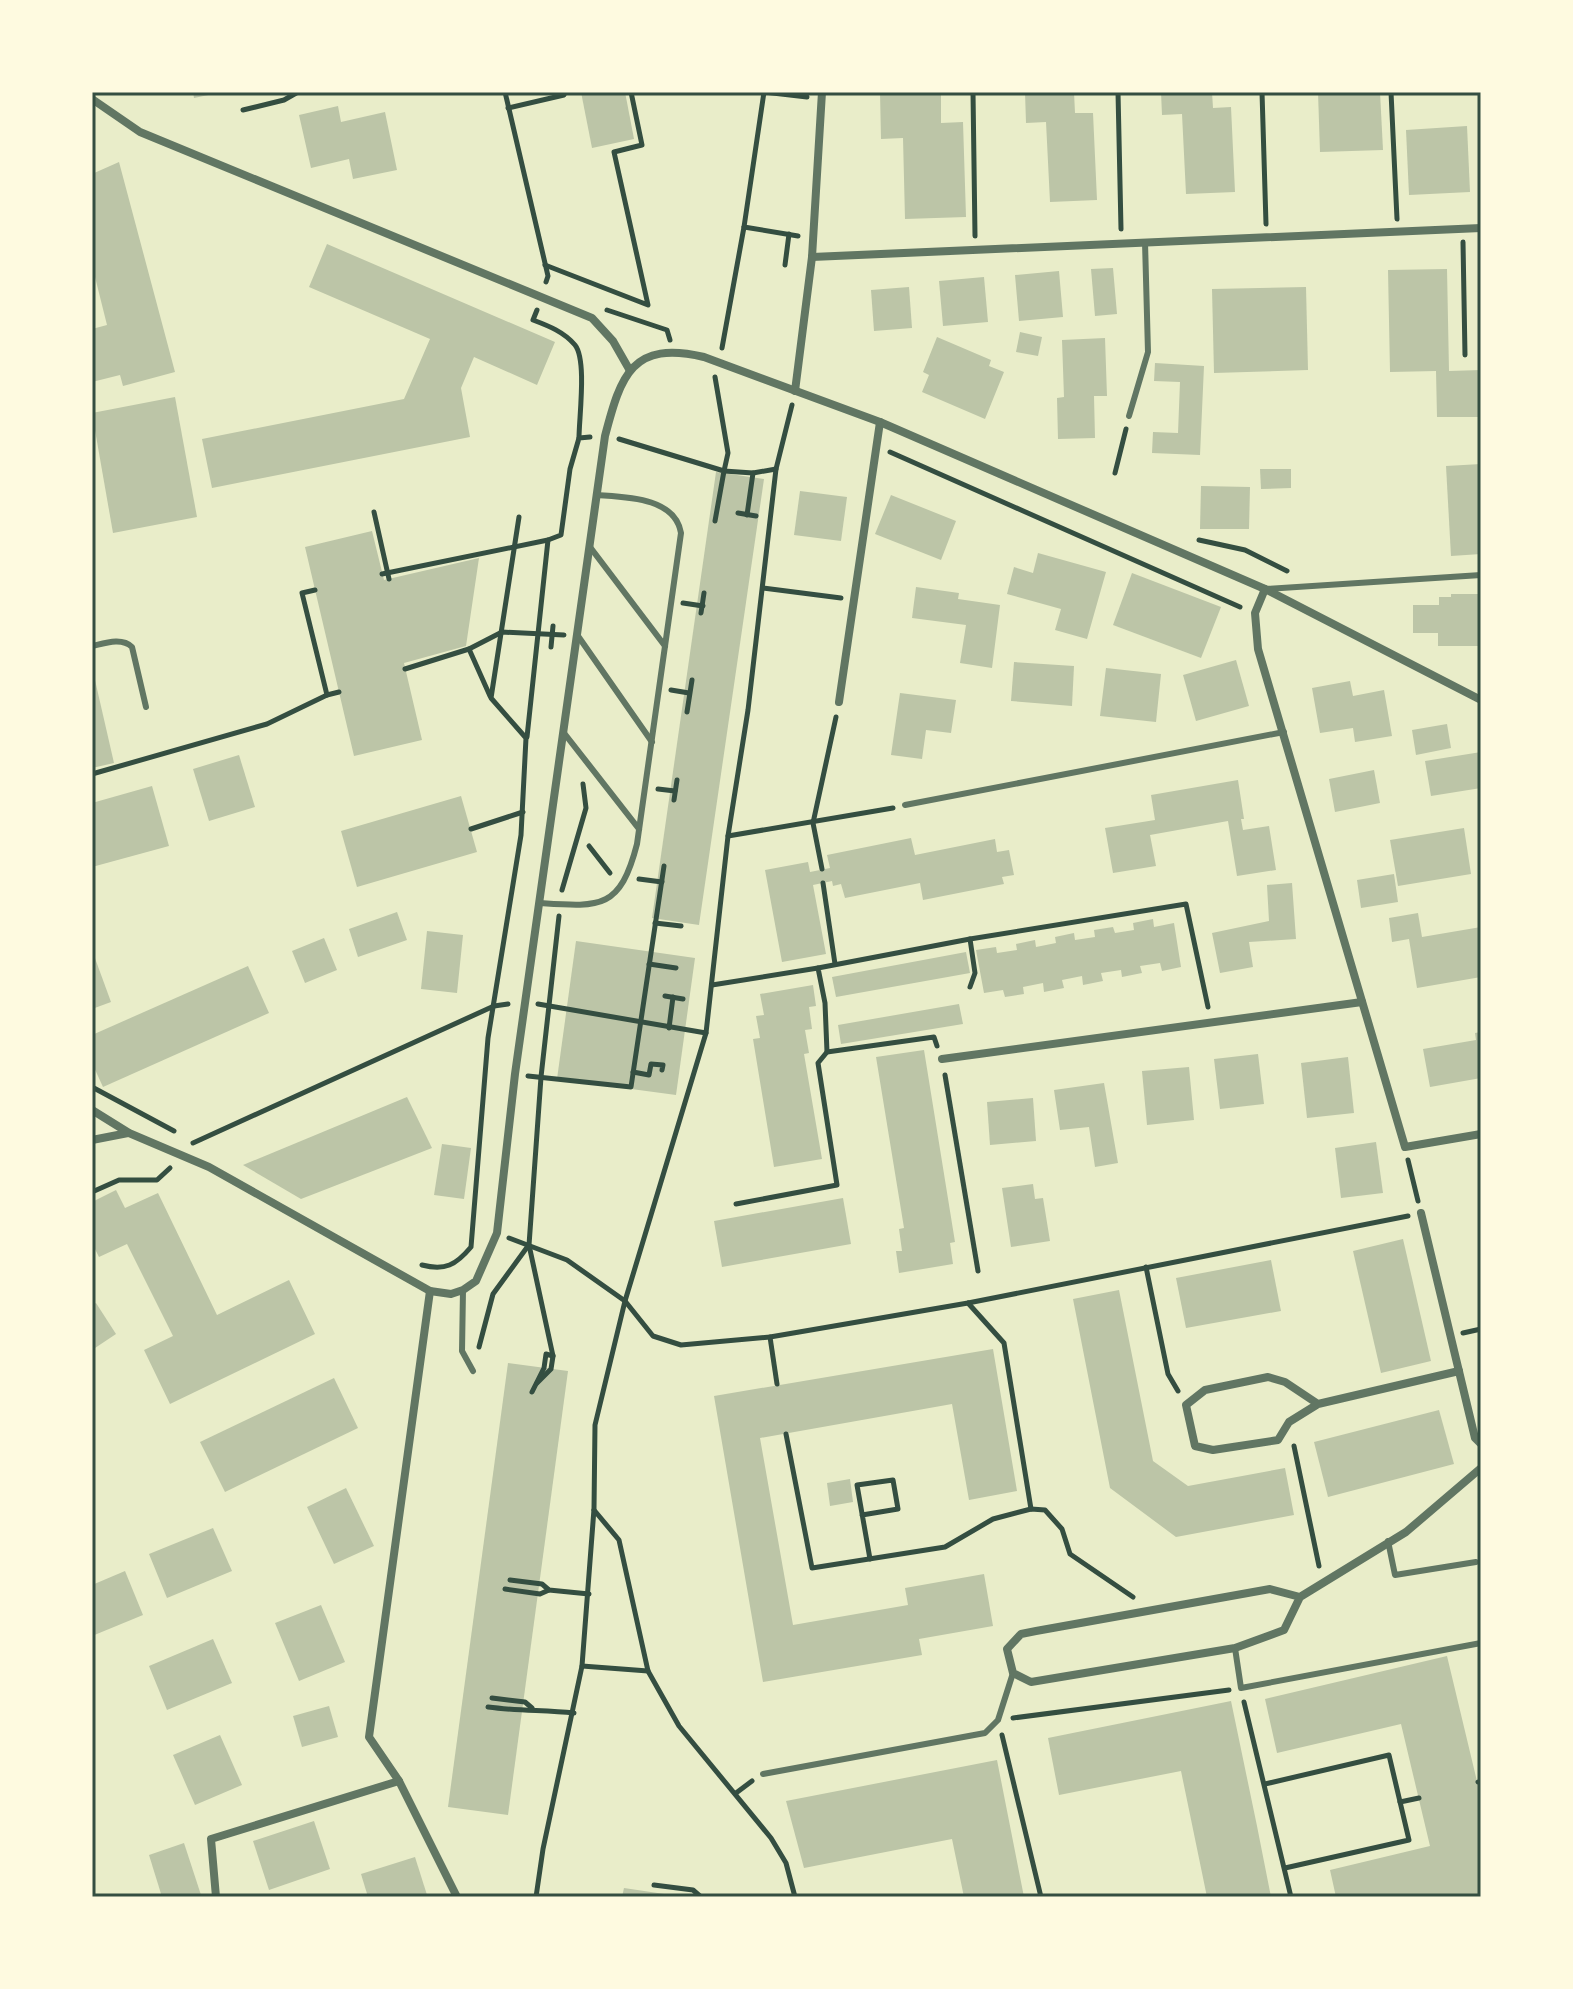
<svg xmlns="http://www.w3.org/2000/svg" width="1573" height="1989" font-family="'IBM Plex Serif',serif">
<rect width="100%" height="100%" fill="#e9edc9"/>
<g fill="#bcc5a7">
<path d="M193,92h24l1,1 -24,5z"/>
<path d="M581,92h44l9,47 -42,9z"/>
<path d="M880,92h61v31l22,-1 3,95 -61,2 -2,-81 -22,1z"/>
<path d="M1025,92h49l1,21h18l4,87 -47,2 -4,-80 -20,1z"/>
<path d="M1161,92h51l1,16 18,-1 4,85 -49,2 -4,-80 -20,1z"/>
<path d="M1318,92h62l3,58 -63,2z"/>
<path d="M338,106l3,16 44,-10 12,58 -44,9 -4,-20 -38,9 -12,-53z"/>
<path d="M1467,126l3,66 -61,3 -3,-65z"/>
<path d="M119,162l56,210 -52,14 -3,-11 -28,7v-53l15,-4 -15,-60v-91z"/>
<path d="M327,244l228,98 -18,43 -63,-28 -13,31 9,49 -258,51 -10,-49 202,-40 26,-60 -121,-52z"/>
<path d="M1113,268l4,46 -22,2 -4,-47z"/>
<path d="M1447,269l2,102 32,-1v47h-44l-1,-46 -46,1 -2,-102z"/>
<path d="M1059,271l4,46 -44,4 -4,-46z"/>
<path d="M984,277l4,45 -45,4 -4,-45z"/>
<path d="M909,287l3,41 -38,3 -3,-41z"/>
<path d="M1306,287l2,83 -94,3 -2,-84z"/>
<path d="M1020,332l22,5 -4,19 -22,-4z"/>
<path d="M937,337l54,23 -2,6 15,6 -19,47 -63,-27 7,-17 -6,-3z"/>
<path d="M1105,338l2,58h-13l1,42 -37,1 -1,-41 7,-1 -2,-57z"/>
<path d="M1155,363l49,3 -4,89 -48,-2 1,-21 25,1 2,-51 -26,-1z"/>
<path d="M175,397l22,120 -84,16 -21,-120z"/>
<path d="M1481,464v90l-30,2 -5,-90z"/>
<path d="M1260,469h31v19l-30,1z"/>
<path d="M716,472l48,7 -65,446 -47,-7z"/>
<path d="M1201,486l49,1 -1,42h-49z"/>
<path d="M800,491l47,6 -6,44 -47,-6z"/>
<path d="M891,495l65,26 -15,39 -66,-26z"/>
<path d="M372,531l12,49 95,-22 -13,88 -62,17 18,77 -68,16 -49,-209z"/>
<path d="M1038,553l68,19 -19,67 -32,-9 6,-21 -54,-15 7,-27 19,6z"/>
<path d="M1132,573l89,34 -20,51 -88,-33z"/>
<path d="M916,587l43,6 -1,6 42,6 -8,63 -32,-5 6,-38 -54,-7z"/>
<path d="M1451,594h30v52h-43v-13h-25v-28h26v-8h12z"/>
<path d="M1236,660l13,46 -53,15 -13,-46z"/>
<path d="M1014,662l60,4 -2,40 -61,-5z"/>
<path d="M92,667l22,96 -22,5z"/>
<path d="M1106,668l55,6 -5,48 -56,-6z"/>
<path d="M1350,681l3,15 31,-6 8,46 -37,6 -2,-14 -33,5 -8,-45z"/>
<path d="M900,693l56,7 -5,33 -25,-3 -4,29 -31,-4z"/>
<path d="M1447,724l4,24 -35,7 -4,-25z"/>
<path d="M1481,752v36l-50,8 -6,-35z"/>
<path d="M239,755l16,52 -46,14 -16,-52z"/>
<path d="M1374,770l6,33 -45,9 -6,-33z"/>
<path d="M1238,780l6,39h-3l2,11 26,-4 7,44 -39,6 -9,-55 -78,14 6,31 -43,7 -8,-45 50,-8 -4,-25z"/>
<path d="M152,786l17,60 -77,21v-64z"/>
<path d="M461,796l16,56 -120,35 -16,-56z"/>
<path d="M1464,828l7,46 -73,12 -8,-46z"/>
<path d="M911,838l4,17 80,-16 2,13 12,-2 5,25 -12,2 2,7 -81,16 -3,-17 -75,15 -4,-14 -8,2 -1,-5 -19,4 13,69 -44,8 -17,-92 43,-8 2,10 20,-4 -3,-13z"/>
<path d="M1394,874l4,28 -37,6 -4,-28z"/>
<path d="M1292,883l4,56 -47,3 4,25 -33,6 -8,-40 57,-12 -2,-36z"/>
<path d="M397,912l10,28 -49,17 -9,-28z"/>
<path d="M1418,913l4,24 59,-10v50l-64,11 -8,-49 -17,3 -3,-24z"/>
<path d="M1153,919l1,8 20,-4 7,44 -19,4 -2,-8 -20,3 2,7 -20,4 -1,-7 -20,3 2,8 -20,4 -1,-9 -20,4 2,8 -20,4 -1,-9 -20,4 1,7 -19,3 -2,-7 -19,3 -8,-43 20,-3 1,6 20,-3 -1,-6 19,-4 1,7 20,-4 -1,-6 19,-4 1,7 20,-3 -1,-7 19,-3 2,6 19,-3 -1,-7z"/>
<path d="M427,931l36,4 -6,58 -36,-4z"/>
<path d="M324,938l13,32 -32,13 -13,-32z"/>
<path d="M576,941l119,17 -19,137 -119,-16z"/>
<path d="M92,950l19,52 -19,7z"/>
<path d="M966,952l4,21 -134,24 -4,-20z"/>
<path d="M248,966l21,47 -166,74 -11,-24v-28z"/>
<path d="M813,985l3,21 -7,1 3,22 -7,1 4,23 -5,1 18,105 -48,8 -21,-128 7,-1 -4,-22 8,-1 -4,-21z"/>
<path d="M959,1004l4,20 -122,20 -3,-19z"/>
<path d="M1481,1032l-2,28 2,18 -51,9 -7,-38 53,-9 -1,-7z"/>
<path d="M924,1050l31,192 -5,1 3,21 -54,9 -3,-22h6l-3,-22 5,-1 -28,-171z"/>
<path d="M1258,1054l6,50 -44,5 -6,-50z"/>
<path d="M1348,1057l6,56 -47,5 -6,-55z"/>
<path d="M1189,1067l5,53 -47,5 -5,-54z"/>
<path d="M1104,1083l14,80 -23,4 -6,-40 -29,3 -6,-40z"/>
<path d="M407,1097l25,51 -131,51 -58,-34z"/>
<path d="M1033,1098l3,43 -46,4 -3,-43z"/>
<path d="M1376,1142l7,51 -42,5 -6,-50z"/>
<path d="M442,1144l29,4 -7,51 -30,-4z"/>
<path d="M1033,1184l2,15 8,-1 7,43 -39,6 -9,-59z"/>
<path d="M116,1190l9,18 33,-15 59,122 72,-35 26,54 -145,70 -26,-54 29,-14 -46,-92 -28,13 -7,-14v-41z"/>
<path d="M843,1198l8,46 -129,23 -8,-46z"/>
<path d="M1403,1239l28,122 -50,12 -28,-122z"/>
<path d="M1271,1260l10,51 -95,17 -10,-50z"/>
<path d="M1119,1290l34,171 35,25 97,-18 9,47 -118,22 -66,-49 -37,-189z"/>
<path d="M96,1303l20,31 -24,16v-45z"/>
<path d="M993,1349l24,142 -48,9 -17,-96 -192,34 33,187 115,-20 -3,-17 79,-14 9,52 -74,13 3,16 -159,27 -49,-286z"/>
<path d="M508,1363l60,8 -60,444 -60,-8z"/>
<path d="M334,1378l24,50 -133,64 -25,-50z"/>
<path d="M1439,1410l15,54 -126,33 -14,-55z"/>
<path d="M850,1479l3,23 -23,4 -3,-23z"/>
<path d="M346,1488l28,58 -40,18 -27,-57z"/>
<path d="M213,1528l19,43 -65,27 -18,-44z"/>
<path d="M125,1571l18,44 -51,21v-51z"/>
<path d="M321,1605l24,57 -46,19 -24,-58z"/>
<path d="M213,1639l19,44 -65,27 -18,-44z"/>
<path d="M1447,1656l34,142v99h-145l-6,-27 100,-24 -29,-122 -124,29 -12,-54z"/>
<path d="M1231,1701l26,125 14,71h-64l-26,-126 -122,24 -11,-57z"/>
<path d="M329,1706l9,31 -36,10 -9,-31z"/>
<path d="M220,1735l22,50 -47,20 -22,-50z"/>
<path d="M997,1760l27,137h-60l-12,-58 -148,29 -18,-67z"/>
<path d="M314,1821l16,48 -61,21 -16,-49z"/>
<path d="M184,1843l17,52 -39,2 -13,-42z"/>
<path d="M415,1857l12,38 -59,2 -7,-23z"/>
<path d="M624,1888l47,7 -1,2h-48z"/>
</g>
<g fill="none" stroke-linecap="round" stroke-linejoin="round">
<g stroke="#344e41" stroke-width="5">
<path d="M505,92l43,184 -2,6"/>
<path d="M764,92l43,5"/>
<path d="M973,92l2,144"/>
<path d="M1118,92l3,137"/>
<path d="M1262,92l4,132"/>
<path d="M1391,92l6,127"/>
<path d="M508,108l56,-13 1,-3"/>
<path d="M243,110l41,-10 14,-8"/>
<path d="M744,227l54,9"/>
<path d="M1463,242l2,113"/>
<path d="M545,265l103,40 -34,-153 28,-7 -11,-53"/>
<path d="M785,265l4,-31"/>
<path d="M537,310l-4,10c16,6 31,12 42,25 12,15 4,73 4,93"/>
<path d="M607,310l60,20 3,10"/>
<path d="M722,348l22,-121 20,-135"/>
<path d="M715,377l13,76 -4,18 29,2 23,-4"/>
<path d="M619,439l105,32 -9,50"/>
<path d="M890,452l350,155"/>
<path d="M1115,473l11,-44"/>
<path d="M374,512l15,67"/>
<path d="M738,513l18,3"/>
<path d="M747,515l6,-42"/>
<path d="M1199,540l46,10 42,21"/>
<path d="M382,574l166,-34"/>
<path d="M763,588l78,10"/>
<path d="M315,590l-13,3 25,102"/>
<path d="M683,603l20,3"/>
<path d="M701,613l3,-20"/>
<path d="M551,647l2,-21"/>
<path d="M469,649l21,47"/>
<path d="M405,669l64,-20 33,-17 62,3"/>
<path d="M671,690l18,3"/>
<path d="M687,712l5,-32"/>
<path d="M527,737l21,-197 13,-5 9,-66 9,-31 11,-1"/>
<path d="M92,774l175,-50 60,-29 12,-3"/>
<path d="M658,789l17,2"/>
<path d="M674,800l3,-20"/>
<path d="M471,829l52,-17"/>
<path d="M728,836l165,-28"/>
<path d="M589,846l21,27"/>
<path d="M822,869l-9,-46 23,-106"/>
<path d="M639,879l23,3"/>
<path d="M823,883l12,81"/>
<path d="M562,890l24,-82 -3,-24"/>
<path d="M655,923l26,3"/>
<path d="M970,939l5,34 -5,14"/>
<path d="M649,964l27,4"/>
<path d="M712,985l106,-17"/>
<path d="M665,996l18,3"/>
<path d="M538,1004l168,29"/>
<path d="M669,1028l4,-31"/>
<path d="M827,1052l107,-15 3,9"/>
<path d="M633,1072l16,3 2,-11 12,1 -1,5"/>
<path d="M945,1075l33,196"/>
<path d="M528,1076l103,11 33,-221"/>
<path d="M92,1087l82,44"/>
<path d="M193,1143l301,-137 14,-2"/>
<path d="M1408,1160l10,41"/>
<path d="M92,1192l27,-12h38l13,-12"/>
<path d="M736,1204l101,-19 -19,-122 9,-11 -2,-49 -7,-35 152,-29 216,-35 22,103"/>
<path d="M509,1238l58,22 58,41 28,35 28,9 89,-8 198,-34 440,-87"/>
<path d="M422,1265c23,6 34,0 49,-18l17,-209 33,-203 5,-97 -35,-40 28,-181"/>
<path d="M1146,1267l22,107 10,17"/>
<path d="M968,1303l36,40 27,166"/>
<path d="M1463,1333l18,-4"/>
<path d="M770,1337l7,47"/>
<path d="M479,1347l14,-53 35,-48"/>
<path d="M537,1383l14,-14 2,-13 -24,-111 12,-168 18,-161"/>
<path d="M532,1392l12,-24 2,-14 7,2"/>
<path d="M786,1434l26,134 133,-21 48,-28 38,-10 14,1 17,19 8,25 63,43"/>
<path d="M1294,1446l25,120"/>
<path d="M594,1510l25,30 29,131 31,55 92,112 15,25 9,34"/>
<path d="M862,1515l36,-6 -5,-29 -36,5 13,74"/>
<path d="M510,1580l32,4 7,6 40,4"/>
<path d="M505,1589l35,5 9,-4"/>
<path d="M582,1666l66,5"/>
<path d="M492,1698l33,4 7,6"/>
<path d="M1244,1702l47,195"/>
<path d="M488,1707c30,4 56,3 86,6"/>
<path d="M1013,1718l216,-28"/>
<path d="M1002,1735l39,162"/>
<path d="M1478,1782l3,-1"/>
<path d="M1265,1784l124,-29 20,85 -124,28"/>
<path d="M736,1793l16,-12"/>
<path d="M1400,1802l19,-4"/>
<path d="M654,1885l39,5 8,7"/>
<path d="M536,1897l7,-48 39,-183 12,-157 1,-84 30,-124 81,-268 22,-197 20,-126 28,-241 16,-64"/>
</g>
<g stroke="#617663" stroke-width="6">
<path d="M1129,416l19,-64 -3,-110"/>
<path d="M590,547l75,99"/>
<path d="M1265,589l216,-14"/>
<path d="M578,636l74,106"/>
<path d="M92,646c13,-3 30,-9 40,1l14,60"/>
<path d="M564,733l75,96"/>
<path d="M905,805l379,-73"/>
<path d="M539,903c61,4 81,7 98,-59l44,-311c-6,-36 -56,-36 -84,-38"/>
<path d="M463,1290l-1,61 11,20"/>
<path d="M1388,1541l7,34 81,-13"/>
<path d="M1235,1648l6,40 240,-45"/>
<path d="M763,1774l222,-41 13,-13 15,-47"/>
</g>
<g stroke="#617663" stroke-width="8">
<path d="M92,99l48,33 452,186 21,23 16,28"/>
<path d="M812,257l669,-29"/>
<path d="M795,391l17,-134 10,-165"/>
<path d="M1265,589l-10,24 3,36 147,498 76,-13"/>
<path d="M839,702l41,-280"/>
<path d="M942,1059l420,-57"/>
<path d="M92,1110l37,23 80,34 221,124 21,3 12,-4 13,-9 21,-48 18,-159 90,-638c16,-61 27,-96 99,-79l176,65 385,167 216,111"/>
<path d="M92,1140l36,-7"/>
<path d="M1421,1213l54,225 6,6"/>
<path d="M430,1291l-61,446 30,44 58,116"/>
<path d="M1318,1404l-33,-22 -17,-5 -63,13 -19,15 9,41 18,4 65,-10 11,-18 29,-18 141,-33"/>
<path d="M1300,1597l-30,-8 -234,42 -15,3 -14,15 6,24 18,9 204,-34 49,-18 16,-33 106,-65 75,-64"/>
<path d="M216,1897l-5,-58 188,-58"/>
</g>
</g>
<rect width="1573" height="1989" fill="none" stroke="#fefae0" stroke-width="188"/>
<rect x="94" y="94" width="1385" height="1801" fill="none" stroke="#344e41" stroke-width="3"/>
</svg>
